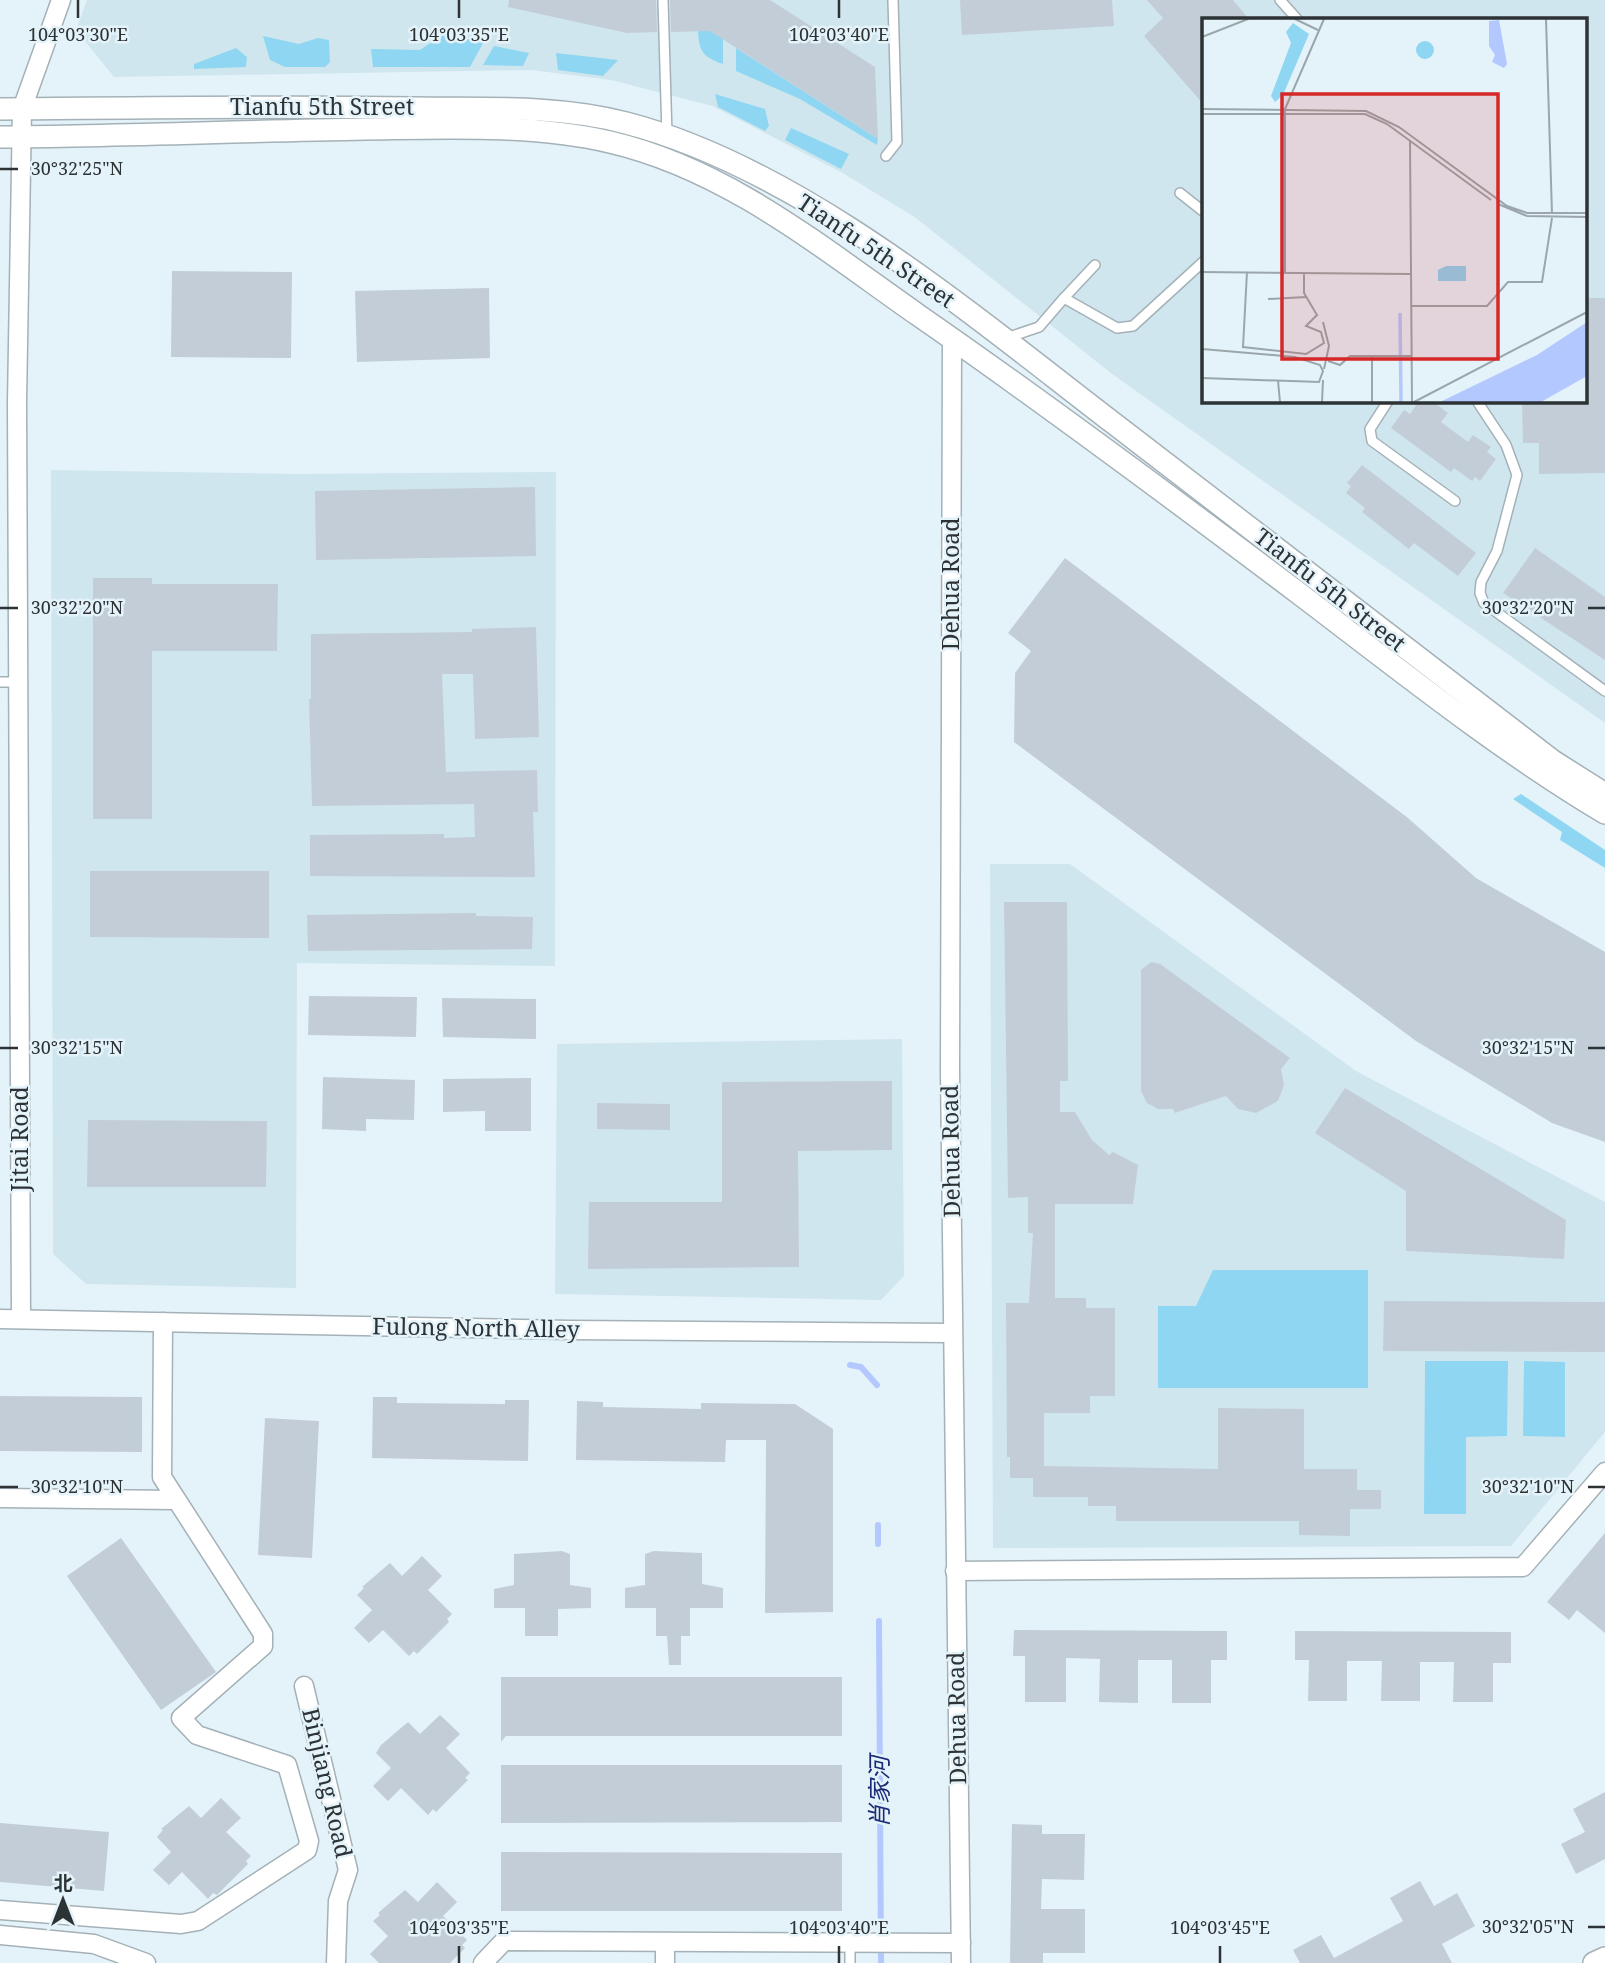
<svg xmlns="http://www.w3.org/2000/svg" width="1605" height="1963" font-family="'Noto Serif','Noto Sans SC',serif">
<rect width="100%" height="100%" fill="#e4f3f9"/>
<g fill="#d0e6ef" fill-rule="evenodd">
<path d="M87,0h1518v723l-493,-349 -196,-156 -75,-46 -129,-66 -101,-26 -80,-10 -417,7 -38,-47zM1204,19h382v382h-382z"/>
<path d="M51,470l245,4 260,-2 -1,494 -258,-3 -1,325 -210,-4 -33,-30z"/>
<path d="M990,864h80l286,207 249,131v230l-94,114 -518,2z"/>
<path d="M902,1039l2,237 -23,24 -326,-6 2,-250z"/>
</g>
<g fill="#8fd6f2">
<path d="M698,31h12l13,8v25c-20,-7 -24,-12 -25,-33z"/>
<path d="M451,35l32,8 -13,24h-97l-2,-18 49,1 21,-14z"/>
<path d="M263,36l36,8 19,-6 11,2 1,22 -5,5h-40l-15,-7z"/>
<path d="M494,46l35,7 -6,13 -40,-1z"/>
<path d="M236,48l11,9 -1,10 -52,2v-5z"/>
<path d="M736,48l142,91 -1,6 -77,-46 -64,-28z"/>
<path d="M556,53l62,7 -15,16 -45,-6z"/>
<path d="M715,94l50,15 4,17 -4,5 -47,-24z"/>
<path d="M791,128l58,26 -8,15 -56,-29z"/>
<path d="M1521,794l84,56v18l-45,-28 2,-8 -49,-33z"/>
<path d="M1213,1270h155v118h-210v-82h38z"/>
<path d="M1425,1361h83l-1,75 -41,1v77h-42z"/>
<path d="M1524,1361l41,1v75l-42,-1z"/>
</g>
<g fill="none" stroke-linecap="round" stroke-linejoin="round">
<g stroke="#b3c8ff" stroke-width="6">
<path d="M850,1365l11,2 16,18"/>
<path d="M878,1525v19"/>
<path d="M879,1621l2,342"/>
</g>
</g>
<g fill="#c3cdd7">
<path d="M509,0h147l1,32 -30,1 -119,-26z"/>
<path d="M670,0h100l105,67 3,72 -168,-108 -39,1z"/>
<path d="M960,0h152l2,26 -152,9z"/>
<path d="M1147,0h86l16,19h-45v86l-60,-69 19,-18z"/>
<path d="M172,271l120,1 -1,86 -120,-1z"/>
<path d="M489,288l1,70 -133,4 -2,-71z"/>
<path d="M1586,298h19v175l-66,1v-31h-16l-1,-42h64z"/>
<path d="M1419,401h13l16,12 -7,9 27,20 5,-7 18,12 -4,5 9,7 -16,22 -5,-4 -3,4 -18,-13 -3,4 -60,-44 13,-18 6,4z"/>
<path d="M1362,465l114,88 -18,23 -44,-33 -5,6 -47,-37 3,-4 -19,-15 5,-7 -4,-3z"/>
<path d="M535,487l1,69 -220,4 -1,-69z"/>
<path d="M1535,548l70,49v63l-102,-67z"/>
<path d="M1065,558l343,260 68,60 129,74v190l-53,-19 -136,-82 -402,-299 1,-69 16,-22 -23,-18z"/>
<path d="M93,578h59v6h126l-1,67h-125v168h-59z"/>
<path d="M536,627l3,110 -64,2 -2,-65h-31l4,98 91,-2 1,42h-5l2,65 -225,-1v-41l134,-1v4l31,-1 -1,-33 -162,2 -3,-107h2v-65l161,-2v-3z"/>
<path d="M90,871h179v67l-179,-1z"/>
<path d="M1004,902h63l1,179h-8v31h15l17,28 17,15 4,-3 25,13 -5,39h-78v94h31v10h29v88h-25v17h-46v53l174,3v-61l86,1v60h53v21h24v19h-31v27l-51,-1v-14h-183v-15h-28v-9h-55v-19h-23v-21h-3l-1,-154h23l4,-70h-5v-36l-20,1z"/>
<path d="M476,913v3l57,1 -1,32 -224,2 -1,-36z"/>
<path d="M1151,962l9,2 130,94 -9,11 3,16 -6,16 -22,12 -18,-4 -12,-13 -51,17 -2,-4h-15l-11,-6 -6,-12v-121z"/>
<path d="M309,996l108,1 -1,40 -108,-2z"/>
<path d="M442,998l94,1v40l-93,-2z"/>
<path d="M323,1077l92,3 -1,40 -48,-1v12l-44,-2z"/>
<path d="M531,1078v53h-46v-20l-42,1v-33z"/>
<path d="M892,1081v69l-94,1 1,116 -211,2 1,-67h133v-120z"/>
<path d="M1345,1088l221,132 -2,39 -158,-8v-60l-91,-58z"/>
<path d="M597,1103l73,1v26l-73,-1z"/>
<path d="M88,1120l179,1 -1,66h-179z"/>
<path d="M1384,1301l221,1v50l-222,-1z"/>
<path d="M0,1396l142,1v55l-142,-1z"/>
<path d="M373,1397h24v6l108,1v-4h24l-1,61 -156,-3z"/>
<path d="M577,1401l26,1v5l98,2v-6l94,1 38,25v183l-68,1 1,-173h-40l-1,22 -149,-2z"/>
<path d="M265,1418l54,3 -7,137 -54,-3z"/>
<path d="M1605,1533v100l-28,-23 -8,10 -22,-18z"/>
<path d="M121,1538l95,134 -55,38 -94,-134z"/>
<path d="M562,1551l8,3v31l21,3v20l-33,1v27h-33v-28h-31v-19l20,-4v-31z"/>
<path d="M654,1551l48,2v31l21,4v20h-33v28h-9v29h-12l-2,-29h-11v-28h-31v-20l20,-3v-31z"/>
<path d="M422,1556l20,20 -14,14 24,24 -5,5 2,3 -32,32 -3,-3 -5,5 -26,-26 -14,13 -15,-15 18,-18 -15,-15 7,-7 -2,-1 28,-24 12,13z"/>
<path d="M1014,1630l213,1v29h-16v43h-39v-43h-34v43l-39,-1 1,-43 -34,-1v44h-41v-46h-12z"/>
<path d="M1295,1631l216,1v31h-18v39h-40l1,-40h-34v39h-39l1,-40h-35v40h-39l1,-41h-14z"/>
<path d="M501,1677h341v59h-336l-5,6z"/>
<path d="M440,1715l20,19 -14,14 24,25 -5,5 3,2 -32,32 -3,-3 -5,6 -27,-27 -13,13 -15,-15 18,-18 -15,-15 5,-8 27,-23 12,12z"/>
<path d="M501,1765h341v57l-341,1z"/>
<path d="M1605,1792v67l-29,15 -15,-30 24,-12 -12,-23z"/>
<path d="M221,1798l20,20 -15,14 25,24 -5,5 2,3 -31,31 -4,-2 -5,6 -26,-27 -13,13 -16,-15 18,-18 -14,-15 6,-7 -2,-1 28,-23 12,12z"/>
<path d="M0,1823l109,9 -5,59 -104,-9z"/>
<path d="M1012,1824l30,1v9h43l-1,46 -42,-1 -1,30h44v44h-42v10h-33z"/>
<path d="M501,1852l341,1v58h-341z"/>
<path d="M1420,1881l14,25 23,-13 18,33 -33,18 10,19h-152l-7,-13 28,-15 13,23 69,-37 -13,-23z"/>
<path d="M437,1882l20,20 -14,14 24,24 -5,5 3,3 -15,15h-71l-9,-9 18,-18 -15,-15 7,-6 -2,-2 27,-23 13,12z"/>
</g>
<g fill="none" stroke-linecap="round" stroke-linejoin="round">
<defs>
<g id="service">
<path d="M663,0l4,135"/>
<path d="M1280,0l17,19"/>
<path d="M886,156l11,-14 -4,-142"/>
<path d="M1180,193l24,19"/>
<path d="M1064,298l31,-33"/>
<path d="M1006,338l33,-11 25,-29 53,30 16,-2 71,-65"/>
<path d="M1388,401l-18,28 2,12 83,60"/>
<path d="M1477,401l29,44 11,30 -20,76 -16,31 -1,11 4,10 121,88"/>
<path d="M0,682h18"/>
<path d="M850,1943v20"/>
</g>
<g id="minor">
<path d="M952,338l-2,733 11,892"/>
<path d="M0,1319l569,11 383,3"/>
<path d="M21,1319l-4,-916 5,-294 39,-109"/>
<path d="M0,1498l176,2"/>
<path d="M955,1571l568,-4 82,-95"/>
<path d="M304,1686l44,184 -10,31 -2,62"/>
<path d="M0,1910l181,14 17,-3 109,-71 2,-9 -22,-76 -90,-30 -16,-17 82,-72v-12l-101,-157 1,-155"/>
<path d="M0,1935l94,9 52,19"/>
<path d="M665,1942v21"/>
<path d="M483,1963l21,-22 457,2"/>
</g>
<g id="tertiary">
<path d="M0,109c138,-1 277,-3 415,-1 70,1 143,-3 211,15 173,45 345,191 486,299 147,113 294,226 441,339l52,33"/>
<path d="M0,137c122,-1 243,-6 365,-8 81,-1 166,-5 245,13 117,27 212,106 308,173 130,90 257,185 383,280 100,76 197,154 304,218"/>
<path d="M1594,1963l11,-5"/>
</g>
</defs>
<use href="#service" stroke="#a4b1b7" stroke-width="12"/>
<use href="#minor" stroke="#a4b1b7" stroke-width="21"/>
<use href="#tertiary" stroke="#a4b1b7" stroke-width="24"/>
<use href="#service" stroke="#fff" stroke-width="9"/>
<use href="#minor" stroke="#fff" stroke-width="18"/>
<use href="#tertiary" stroke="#fff" stroke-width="21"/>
</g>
<path fill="none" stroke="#2d3235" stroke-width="2.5" d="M78,0v18M459,0v18M839,0v18M0,169h18M0,608h18M1588,608h17M0,1048h18M1588,1048h17M0,1487h18M1588,1487h17M1588,1927h17M459,1946v17M839,1946v17M1220,1946v17"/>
<g text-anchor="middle" stroke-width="5" stroke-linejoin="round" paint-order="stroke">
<g font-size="23" fill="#2d3235" stroke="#e4f3f9">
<text x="322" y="115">Tianfu 5th Street</text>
<text transform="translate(876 251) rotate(34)" y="8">Tianfu 5th Street</text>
<text transform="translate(951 584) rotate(-90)" y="8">Dehua Road</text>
<text transform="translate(1330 590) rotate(38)" y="8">Tianfu 5th Street</text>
<text transform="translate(20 1139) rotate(-90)" y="8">Jitai Road</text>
<text transform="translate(951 1151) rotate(-91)" y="8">Dehua Road</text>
<text transform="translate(476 1328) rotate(1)" y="8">Fulong North Alley</text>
<text transform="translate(957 1718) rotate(-91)" y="8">Dehua Road</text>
<text transform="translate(327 1783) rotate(77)" y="8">Binjiang Road</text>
</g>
<g font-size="24" font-style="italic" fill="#1a2a76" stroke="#e4f3f9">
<text transform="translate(880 1792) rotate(-90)" y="8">肖家河</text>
</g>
</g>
<g transform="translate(1202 18)">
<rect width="385" height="385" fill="#e4f3f9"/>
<path d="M91,5l16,11 -26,61 -8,7 -4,-6 20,-53 -5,-11zM214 32a9 9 0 1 1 18 0a9 9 0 1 1-18 0ZM244,248h20v15h-28v-11z" fill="#8fd6f2"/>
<path d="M297,2l8,44 -3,4 -12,-6 3,-7 -6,-9v-25zM385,304v54l-46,26h-101l97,-47z" fill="#b3c8ff"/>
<path fill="none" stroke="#b3c8ff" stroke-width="3.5" d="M198,295l1,89"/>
<path fill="none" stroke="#9ba6ab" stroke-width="2" d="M93,1l23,11M344,1l6,195M0,19l46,-18M0,91l164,2 33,16 108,79 20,7h60M0,96h163l22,10 104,76M208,122l2,262M296,186l29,12 60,1M0,254l208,2M45,254l-4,75 63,7 18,-11 -3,-11 -15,-6 11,-11 -13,-22v-20M83,254v-163l39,-90M66,281l38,-2M209,288h76l21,-24h34l10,-64M121,304l6,24 -5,23M0,331l93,8 25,8 3,6 -4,11 -117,-4M170,338v46M126,343l12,4 10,-9h61M76,363l2,21M120,384l1,-22M212,384l173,-90"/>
<path fill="#d62828" fill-opacity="0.15" stroke="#d62828" stroke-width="3.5" d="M80,76h216v265h-216z"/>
<rect width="385" height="385" fill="none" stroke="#2d3235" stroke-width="3.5"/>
</g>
<g font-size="18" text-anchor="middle" fill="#2d3235" stroke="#e4f3f9" stroke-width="5" stroke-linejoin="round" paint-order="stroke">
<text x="78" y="41">104°03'30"E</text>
<text x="459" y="41">104°03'35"E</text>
<text x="839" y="41">104°03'40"E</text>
<text x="77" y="175">30°32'25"N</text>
<text x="77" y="614">30°32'20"N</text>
<text x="1528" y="614">30°32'20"N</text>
<text x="77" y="1054">30°32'15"N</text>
<text x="1528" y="1054">30°32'15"N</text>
<text x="77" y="1493">30°32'10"N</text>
<text x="1528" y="1493">30°32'10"N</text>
<text x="1528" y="1933">30°32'05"N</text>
<text x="459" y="1934">104°03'35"E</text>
<text x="839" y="1934">104°03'40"E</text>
<text x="1220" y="1934">104°03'45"E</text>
</g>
<g transform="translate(63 1900)" stroke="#e4f3f9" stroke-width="5" paint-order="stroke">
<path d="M0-5L12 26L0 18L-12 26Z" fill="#2d3235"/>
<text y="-10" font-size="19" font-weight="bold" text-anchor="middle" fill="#2d3235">北</text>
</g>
</svg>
